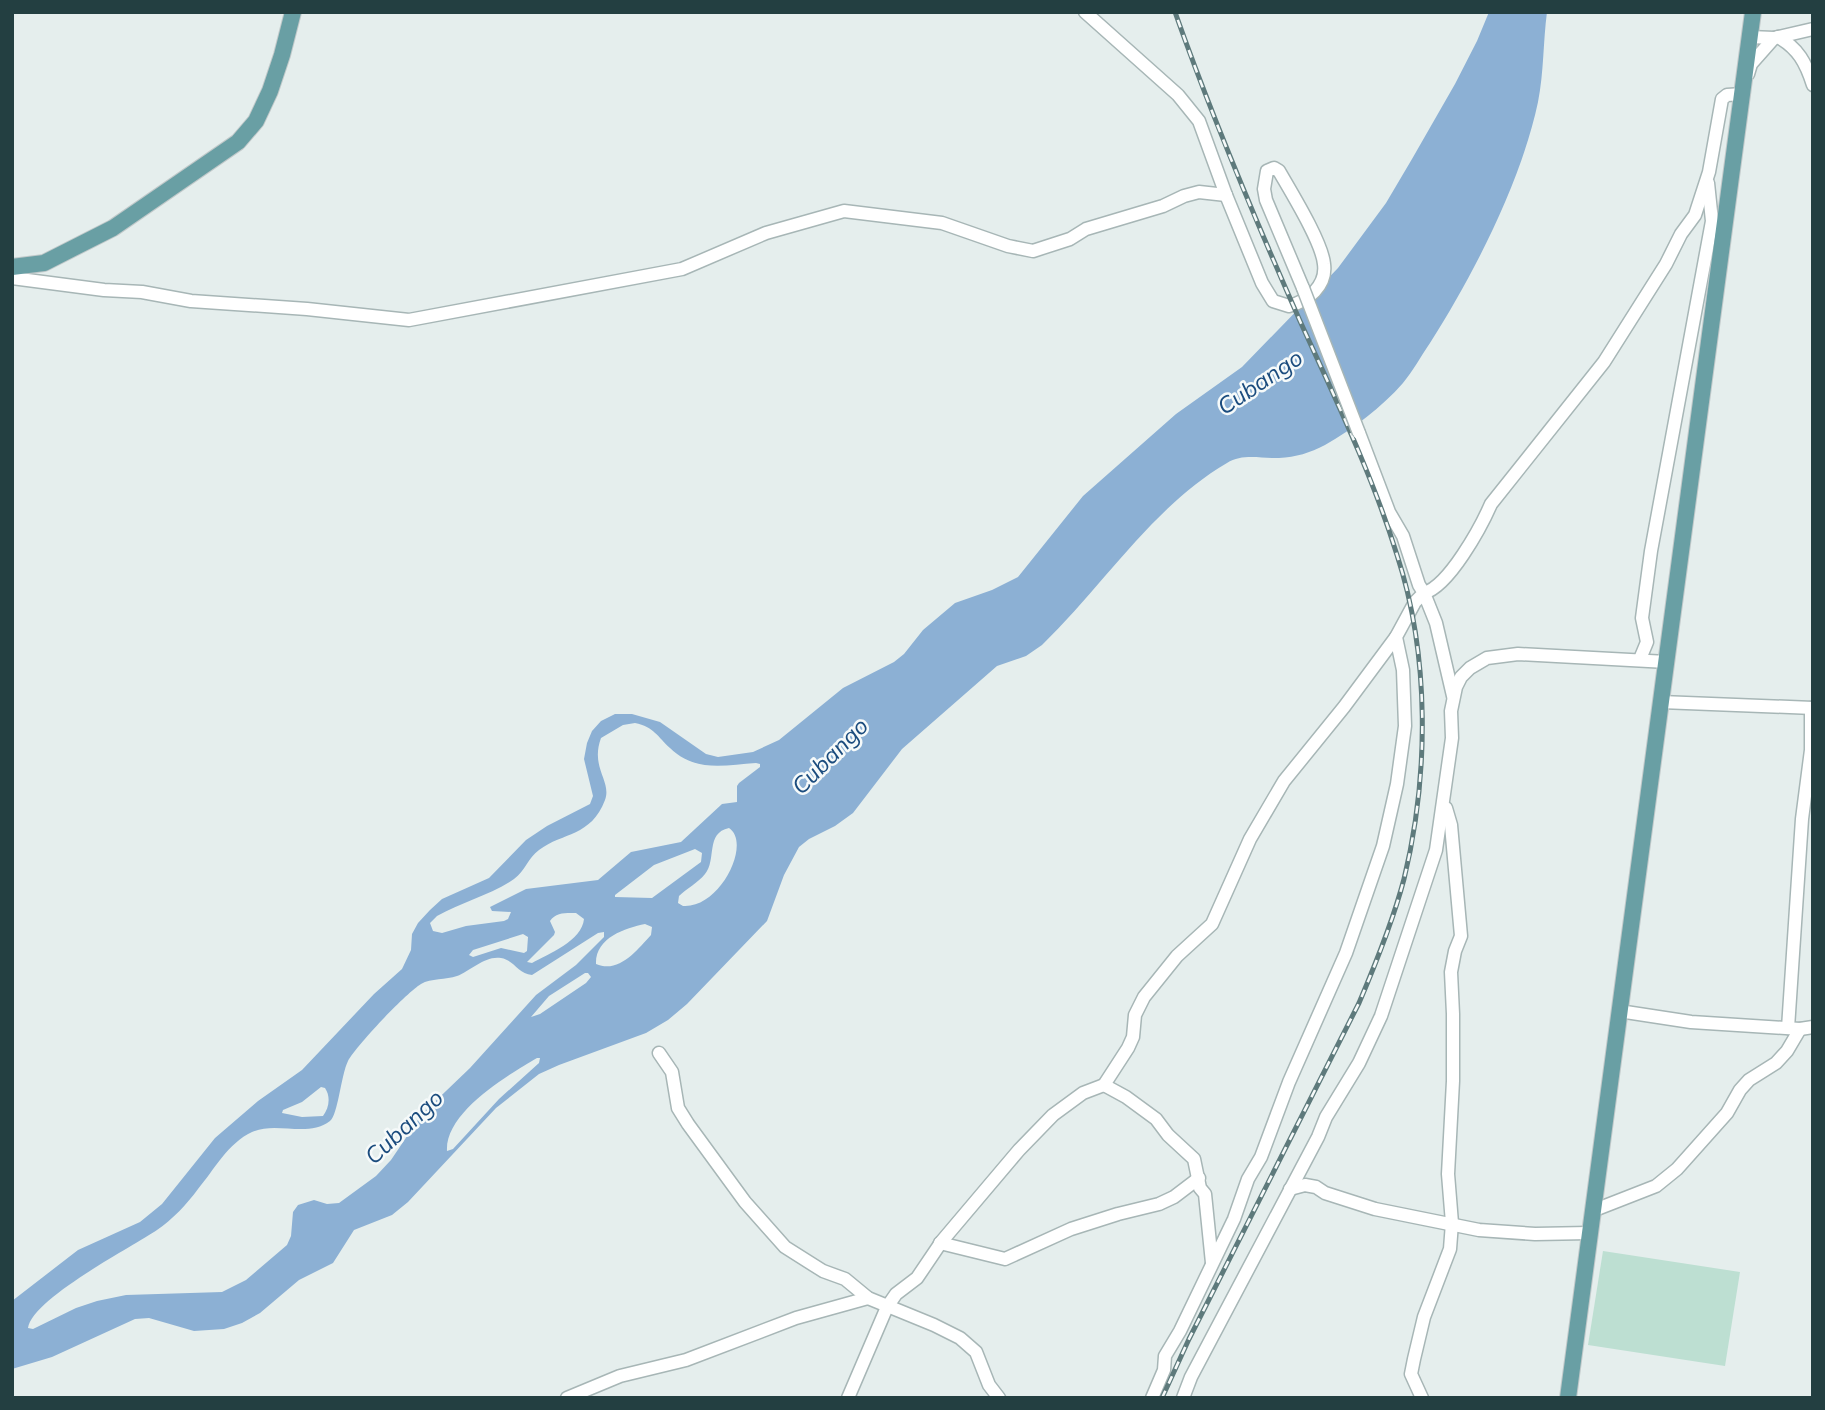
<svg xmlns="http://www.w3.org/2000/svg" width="1825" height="1410" font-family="Mulish,sans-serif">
<rect width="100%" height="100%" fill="#e5eeed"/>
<path fill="#bddfd2" d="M1603,1251l137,21 -15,94 -137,-21z"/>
<path fill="#8cb0d4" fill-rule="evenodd" d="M1489,12h58c-4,30 -3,60 -9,90 -17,80 -64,172 -108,241 -9,13 -17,28 -27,40 -21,24 -50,46 -78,62 -15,8 -29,12 -46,13 -17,1 -36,-5 -52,5 -75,44 -123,122 -185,182l-16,11 -29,10 -95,83 -49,64 -18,13 -26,13 -10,8 -15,28 -17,46 -80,83 -19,16 -22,13 -87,32 -20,9 -43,34 -88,94 -16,13 -38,15 -21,33 -34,17 -39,33 -18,10 -18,6 -30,2 -45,-13 -14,1 -83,38 -40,12v-68l66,-51 62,-28 22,-18 53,-66 43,-37 44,-31 72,-76 28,-25 9,-19 1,-16 6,-11 12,-13 12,-11 47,-21 37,-38 21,-14 43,-22 3,-8 -9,-37 3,-16 5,-12 9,-10 14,-7h17l28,8 46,32 12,3 35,-5 26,-12 64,-52 51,-26 10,-8 19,-24 32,-27 37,-13 26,-13 65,-81 93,-82 66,-47 96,-99 48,-65 26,-44 43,-75 22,-43zM635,723c19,4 23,14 35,25 26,25 55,17 86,15l4,1v3l-21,16 -2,3v16l-15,2 -41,38 -50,10 -33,28 -72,9 -36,18 2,4 19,1 -3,7 -4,2 -38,5 -24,7 -9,-2 -3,-8 7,-7c24,-14 54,-21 77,-37 11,-8 14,-21 25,-29 24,-18 52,-13 66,-50 7,-19 -15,-32 -4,-62l22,-13zM729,828c23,15 -9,81 -46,78l-5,-3 1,-7c8,-8 19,-13 26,-22 12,-14 0,-41 24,-46zM695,849l7,4 -1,9 -49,36 -37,-1v-2l39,-30zM576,913l8,6c-2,22 -36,35 -52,44l-5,-1 27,-27 1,-3 -5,-11c6,-9 16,-8 26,-8zM645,924l7,3 -1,8c-14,15 -32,39 -55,29 -1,-26 29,-36 49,-40zM604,932v5l-28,28 -40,30 -66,73 -48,46 -31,46 -15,16 -37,27 -12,1 -13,-4 -16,5 -5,7 -2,24 -4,9 -41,35 -24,12 -96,3 -29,6 -21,7 -43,21 -5,-1c4,-29 102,-80 129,-98 15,-10 30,-26 41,-41 16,-19 30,-46 54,-57 24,-11 56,6 78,-11 8,-6 11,-46 18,-60 8,-15 58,-68 73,-77 10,-6 25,-4 36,-8 13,-5 29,-21 44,-18 13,2 17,16 31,17l66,-42zM523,934l5,3 -1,14 -3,2 -23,-5 -28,9 -4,-2 4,-5zM585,973h3l3,4 -5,6 -46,31 -9,3 18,-21zM537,1058h3l-1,5 -40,36 -46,50 -6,2c-2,-39 61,-76 90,-93zM321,1087l4,1c6,9 4,20 -2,28l-21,1 -20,-4 1,-3 19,-8z"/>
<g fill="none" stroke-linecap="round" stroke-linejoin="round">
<defs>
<g id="minor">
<path d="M1085,12l93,83 21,26 27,74 36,88 11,18 16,5c19,-5 38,-20 35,-42 -2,-22 -33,-72 -45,-93l-5,-3 -7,3 -3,18 2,11 37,88"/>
<path d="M1750,37l24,1 39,-9"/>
<path d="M1778,37c20,11 28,26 35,48"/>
<path d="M1748,74l3,-10 23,-26"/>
<path d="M12,278l92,12 38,2 49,9 116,8 102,11 273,-51 84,-36 78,-22 98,12 66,23 25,5 37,-12 16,-10 77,-23 21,-10 15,-4 27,3"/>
<path d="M1640,659l7,-17 -5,-24 9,-67 61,-330 -4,-38"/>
<path d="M1453,696l-17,-73 -12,-30c25,-7 57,-66 67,-89l113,-142 62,-98 15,-30 14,-19 14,-43 13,-73 5,-4 16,-1"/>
<path d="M1661,702l152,6"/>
<path d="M1619,1011l72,11 109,7 13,-2"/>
<path d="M1788,1028l14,-209 9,-69v-42"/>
<path d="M659,1053l13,19 6,36 10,16 57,78 40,45 38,24 22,8 23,19 66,27 26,13 16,14 13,33 10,13"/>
<path d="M1290,1189l15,-4 11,2 9,6 50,16 104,21 56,4 54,-1"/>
<path d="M1592,1211l64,-25 21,-17 50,-56 13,-23 9,-10 27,-17 11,-12 13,-22"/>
<path d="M940,1243l65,16 66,-30 47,-15 41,-10 15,-7 25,-19"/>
<path d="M1212,1263l-7,-69 -5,-6 -6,-29 -26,-24 -12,-16 -30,-22 -22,-12 24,-37 5,-11 2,-22 9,-18 33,-41 35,-32 38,-85 34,-58 60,-74 52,-70"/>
<path d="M567,1398l53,-22 66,-16 110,-42 72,-20"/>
<path d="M848,1398l39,-91 9,-13 21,-16 25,-37 77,-91 34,-35 30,-22 21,-8"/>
<path d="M1152,1398l12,-28 1,-14 15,-25 54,-112 14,-40 13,-22 28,-75 57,-129 37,-107 14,-62 8,-58 -2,-56 -7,-33 19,-35 9,-9 -5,-8 -16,-49 -14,-24 -30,-79"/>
<path d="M1183,1398l8,-21 127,-240 8,-20 33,-54 22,-47 55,-166 16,-112 -1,-27 5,-24 5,-10 9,-9 17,-10 31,-4 149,8"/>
<path d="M1422,1398l-11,-24 3,-15 10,-42 26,-68 2,-26 -4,-49 5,-93v-67l-2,-42 4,-21 6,-15 -10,-111 -5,-17"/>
</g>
<g id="major">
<path d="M12,267l32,-4 69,-35 125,-86 18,-21 14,-30 12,-36 11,-43"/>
<path d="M1568,1398l185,-1386"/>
</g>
</defs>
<use href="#minor" stroke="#a7b6b6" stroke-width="15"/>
<use href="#major" stroke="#c1c9ca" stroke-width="18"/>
<use href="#minor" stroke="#fff" stroke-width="12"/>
<use href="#major" stroke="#699fa4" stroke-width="16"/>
<defs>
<path id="rail" d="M1162,1398l27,-59 170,-336c17,-40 34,-82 45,-124 25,-103 26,-223 -7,-324 -25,-81 -62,-157 -97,-234 -45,-102 -88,-204 -125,-309"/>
</defs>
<use href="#rail" stroke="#5e7a7c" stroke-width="5"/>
<use href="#rail" stroke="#f6fafa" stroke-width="2.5" stroke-dasharray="8" stroke-linecap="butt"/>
<defs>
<path id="minor-bridge" d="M1303,288l56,145"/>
</defs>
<use href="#minor-bridge" stroke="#a7b6b6" stroke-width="15" stroke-linecap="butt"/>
<use href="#minor-bridge" stroke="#fff" stroke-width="12"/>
</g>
<g text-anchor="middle" stroke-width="5" stroke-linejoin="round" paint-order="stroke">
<g font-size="23" font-style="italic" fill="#1b4c7e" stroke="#f6fafa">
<text transform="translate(1260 382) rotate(-34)" y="8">Cubango</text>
<text transform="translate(830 756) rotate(-45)" y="8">Cubango</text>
<text transform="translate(404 1127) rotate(-43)" y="8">Cubango</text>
</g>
</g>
<rect width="1825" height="1410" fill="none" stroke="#233f41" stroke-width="28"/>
</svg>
